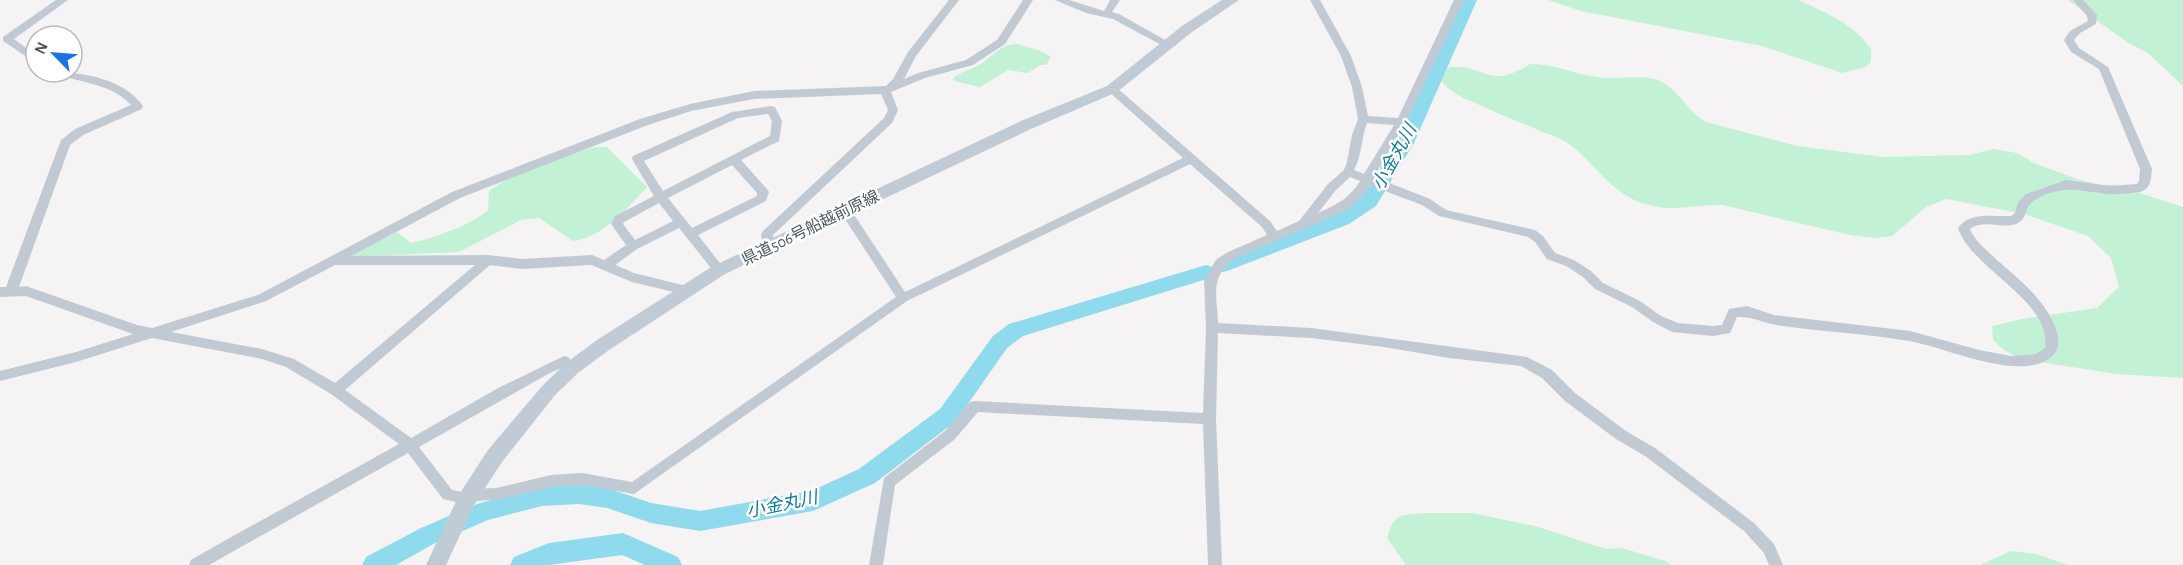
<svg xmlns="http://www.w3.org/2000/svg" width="2183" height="565" font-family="'Alegreya Sans','Noto Sans JP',sans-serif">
<rect width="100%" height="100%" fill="#f5f3f3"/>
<g fill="#c3f1d5">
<path d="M1548,0h250c27,12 56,24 73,49v13l-5,5 -24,6 -80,-27 -181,-35z"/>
<path d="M2068,0h115v86l-35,-33 -21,-11z"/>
<path d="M1017,44l24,7 10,6 -5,8h-6l-12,8 -20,-3 -28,17 -26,-6 -1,-3c8,-6 13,-7 22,-11 16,-7 23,-23 42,-23z"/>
<path d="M1530,64c28,0 50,13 77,14 17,1 39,-4 55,4 18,10 27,31 44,40l91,24 86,11 87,-2 23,-6 24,4 17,10 43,16 24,6h14l68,22v171l-67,-4 -95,-15 -17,-9 -11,-10 -1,-14 30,-7 75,-11 22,-21 -8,-29 -23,-22 -64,-22 -78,-15 -20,8 -34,29 -18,2 -24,-3 -128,-30c-25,-1 -49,7 -73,0 -39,-10 -50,-39 -80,-61 -9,-7 -23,-10 -33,-15 -25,-10 -49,-21 -73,-31l-13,-8 -12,-12 11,-11c38,-3 38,24 81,-3z"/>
<path d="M595,147h12l40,40c-20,22 -44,50 -74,54l-34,-23 -18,2 -62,32 -109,5 3,-4 44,-21 14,11c22,-5 61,-18 77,-33l1,-19c32,-23 69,-32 106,-44z"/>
<path d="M1425,513h47l63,13 71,23 16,-1 43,13 6,4h-265l-19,-27c8,-26 12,-22 38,-25z"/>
<path d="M2011,551l25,3 32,11h-88z"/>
</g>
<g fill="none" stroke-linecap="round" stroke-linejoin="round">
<g fill="#90daee" fill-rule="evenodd">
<path d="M1461,0h16l-63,143 -38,63 -27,18 -119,46 -7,2 -7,-2 -3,-5 3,-5 119,-46 27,-18 35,-54z"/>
<path d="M1206,265l7,2 3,5 -3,5 -190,59 -16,12 -51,73 -81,62 -62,28 -113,20 -49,-8 -44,-15 -28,-4 -37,2 -54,14 -51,22 -41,23h-34l4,-8 55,-29 56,-24 65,-18 37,-2 28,4 44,15 49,8 111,-20 48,-22 81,-60 53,-73 16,-12z"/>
<path d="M623,533l55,24 4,8h-37l-23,-10 -73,10h-39l4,-8 35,-14z"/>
</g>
<g fill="#c1cad2" fill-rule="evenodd">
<path d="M56,0h12l-54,39 22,16v8l-33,-22v-4z"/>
<path d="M949,0h10l-43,56 -12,23 14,-6 48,-13 31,-20 26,-40h10l-28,44 -32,21 -48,13 -34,14 7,18 -6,13 -119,112 2,12 -2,3 -4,1 -6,-4 -2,-13 2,-3 121,-113 4,-8 -7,-16 -127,5 -63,12 -43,14 -188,73 -109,58 137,-1 34,4 70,-4 12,5 22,-15 -15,-21 4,-8 39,-20 -22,-37 1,-3 99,-44 39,-6 4,1 7,14 -3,20 -38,19 26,29 2,3 -3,9 -68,34 25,32 2,3 -2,3h-8l-36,-45 -42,21 -22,16 19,8 56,14 2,3 -2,3 -4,2 -54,-13 -41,-17 -69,4 -32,-4 -145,125 66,48 89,-51 64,-31 4,1 10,11 -2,4 -4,1 -9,-6 -15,7 -129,73 33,43 11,2 6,-3 27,-1 55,-13 31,-2 50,9 264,-185 -55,-84 -2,-3 2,-3h8l56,85 278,-134 -75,-67 -1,-2 1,-2h8l154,134 7,10 22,-10 29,-37 16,-14 3,-8 5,-27 6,-16 -6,-32 -11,-31 -31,-56h10l31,56 11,31 6,29 30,2 56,-118h10l-58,122 -32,55 56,22 16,11 89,20 8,6 12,17 19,7 17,11 12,12 37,18 21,15 17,7 35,3 9,-1 7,-16 18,-3 27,9 136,16 69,19 32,6 25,-2 9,-6c7,-48 -74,-79 -87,-120 12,-17 35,-11 53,-12l4,-3 3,-11 8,-8 40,-14 44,6 27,-2 2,-3 1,-12 -41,-100 -28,-17 -7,-12 6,-9 18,-10 -1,-5 -14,-16h10l14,15 -1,9 -16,9 -6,7 5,8 29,19 44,102c-1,10 -1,20 -12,23 -11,1 -22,3 -33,2 -28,-3 -45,-10 -72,6 -11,6 -7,20 -19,24 -16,5 -32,-5 -46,5 5,13 18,22 27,31 23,20 52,43 60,73 3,10 1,19 -7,25 -32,24 -105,-11 -141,-17 -44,-8 -88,-9 -132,-16 -14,-2 -25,-9 -40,-8l-7,16 -17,3 -41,-4 -19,-10 -21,-15 -37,-18 -12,-12 -17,-11 -19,-7 -12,-17 -7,-5 -89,-21 -17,-11 -53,-20 -5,9 -15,15 -113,49c-27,18 -19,37 -18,65l93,5 216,29 25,13 23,23 51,38 29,17 99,75 20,21 9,21h-14l-5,-12 -20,-22 -99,-75 -29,-17 -51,-38 -23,-23 -21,-12 -72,-8 -65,-11 -73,-9 -93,-5 -2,86 6,146h-14l-5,-141 -225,-12 -23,27 -60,46 -12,80h-14l15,-87 61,-47 25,-29 5,-1 228,12 3,-85 -2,-48 13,-21 11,-7 39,-17 -5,-8 -72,-63 -283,137 -273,193 -52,-9 -31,2 -55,13 -23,1 -6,4 -24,-6 -35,-46 -199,112h-20l2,-5 26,-15 182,-101 -68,-50 -45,-27 -24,-8 -110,-21 -76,24 -76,19v-10l76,-19 57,-18 -107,-38 -26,1v-10h6l55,-147 14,-11 56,-24c-19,-21 -51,-23 -77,-31l-1,-2c31,0 71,7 90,34l-1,3 -59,26 -13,10 -51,142 7,-1 111,39 15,3 106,-33 194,-103 188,-73 50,-15 64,-13 132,-5 7,-7 15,-27zM768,114l4,7 -2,15 -107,55 -19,-30 94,-43zM1367,123l27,2 -30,49 -10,-4c8,-14 7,-32 13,-47zM732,165l25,28v3l-65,32 -24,-30zM1350,177l10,4c-10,17 -24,24 -42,32l18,-23zM659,203l14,18 -38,19 -12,-16 1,-2zM335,265h140l-140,118 -41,-24 -32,-10 -91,-17 95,-31z"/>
<path d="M1055,0h14l35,11 6,-11h10l-8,12 7,2 55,31 -1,2h-8l-52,-28 -27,-6z"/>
</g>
<path fill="#c1cbd6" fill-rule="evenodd" d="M1222,0h17l-47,32 -75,60 -86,37 -306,145 -116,76 -31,23 -23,22 -53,67 -28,43 -28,60h-20l34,-72 28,-43 55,-65 23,-22 31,-23 116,-74 308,-145 86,-35 75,-60z"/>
</g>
<g text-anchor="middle" stroke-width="5" stroke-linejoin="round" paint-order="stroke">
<g font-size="16" fill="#4a5661" stroke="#fff">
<text transform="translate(810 227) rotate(-26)" y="6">県道506号船越前原線</text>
</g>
<g font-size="18" font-style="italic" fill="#0c7c9b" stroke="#fff">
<text transform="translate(1394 157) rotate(-61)" y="6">小金丸川</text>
<text transform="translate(782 504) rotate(-12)" y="6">小金丸川</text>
</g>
</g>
<g transform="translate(54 54) rotate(295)"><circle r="28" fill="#ffffff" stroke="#b7bbc0" stroke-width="1.5"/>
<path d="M0-4.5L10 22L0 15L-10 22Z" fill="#1a73e8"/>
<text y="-9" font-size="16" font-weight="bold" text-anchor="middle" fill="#4a5661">N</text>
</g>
</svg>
